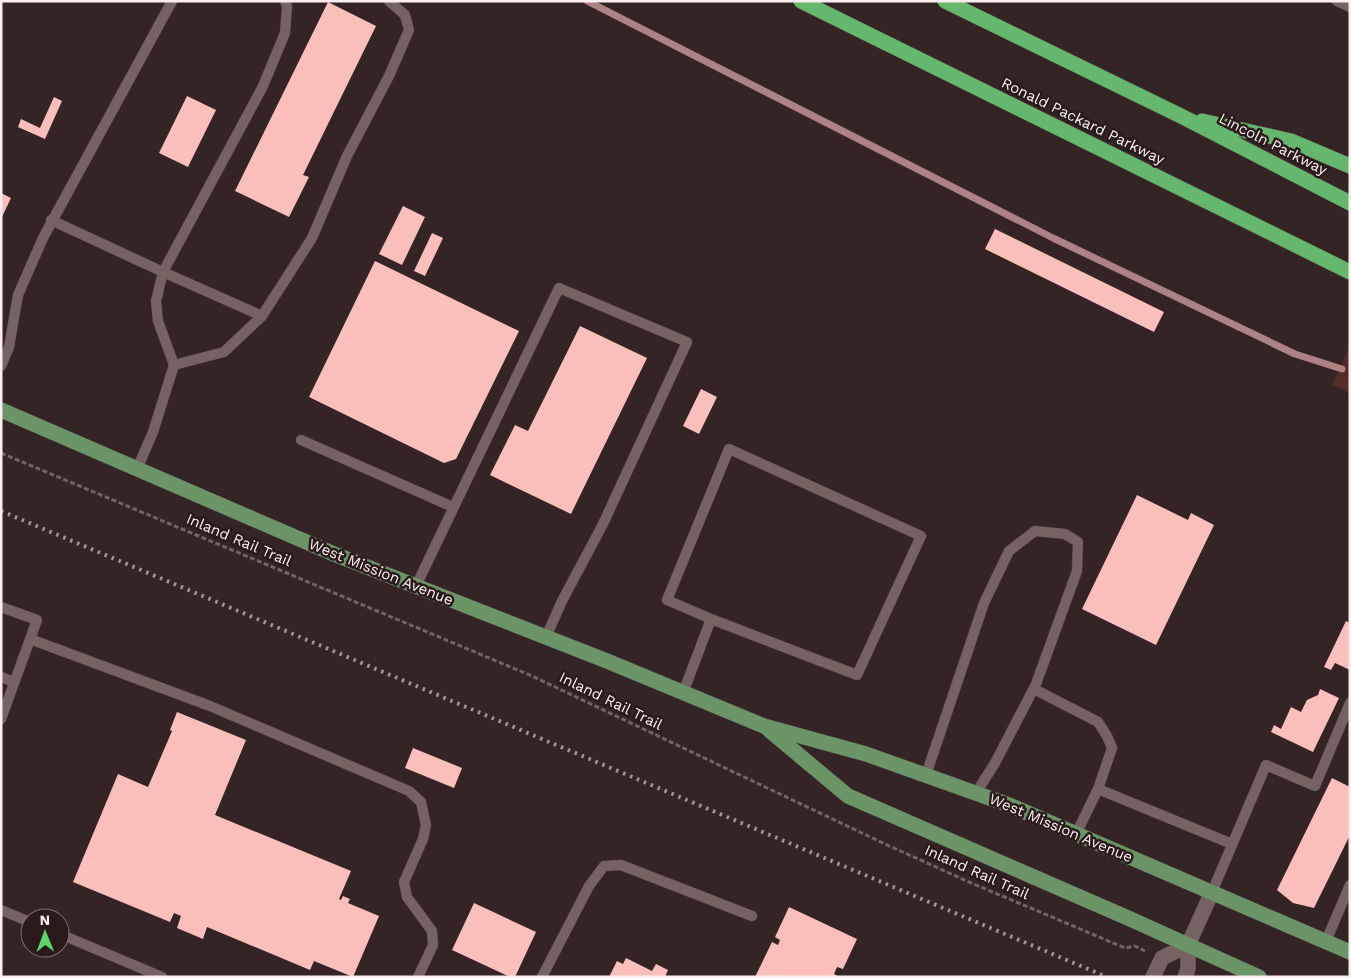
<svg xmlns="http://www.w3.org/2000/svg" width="1351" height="978" font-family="'Work Sans',sans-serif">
<rect width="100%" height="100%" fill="#342423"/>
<path fill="#562c2b" d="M1350,346v47l-18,-8z"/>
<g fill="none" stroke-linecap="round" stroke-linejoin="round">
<path stroke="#ac8382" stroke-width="7" d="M587,1l466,237 242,116 47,15"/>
</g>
<g fill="#fbbfbb">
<path d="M328,2l48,24 -73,149 6,2 -20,40 -54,-26z"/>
<path d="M187,96l29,14 -28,57 -29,-14z"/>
<path d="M54,97l8,4 -17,38 -27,-12 3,-8 19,9z"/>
<path d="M1,193l10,5 -10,21z"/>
<path d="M403,206l22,11 -23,48 -23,-11z"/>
<path d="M995,229l169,83 -10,20 -169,-83z"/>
<path d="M432,233l11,5 -18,38 -11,-5z"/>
<path d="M375,261l144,70 -63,128 -12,4 -135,-66z"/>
<path d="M580,326l67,32 -76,156 -81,-39 25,-50 13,6z"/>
<path d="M701,389l16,8 -18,37 -16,-8z"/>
<path d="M1137,495l51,25 3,-7 23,12 -58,120 -74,-36z"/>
<path d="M1346,621l4,2v47l-15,-7 -4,7 -7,-3z"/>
<path d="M1320,689l19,9 -26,54 -42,-20 3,-7 7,4 10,-22 10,5 6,-12 11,-5z"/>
<path d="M177,712l69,28 -31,75 136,56 -12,28 2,1 2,-4 7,3 -2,4 31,13 -26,61 -39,-16 -4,9 -103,-43 -4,12 -26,-11 4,-12 -7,-3 -4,9 -97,-40 45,-108 30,13 24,-56 -2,-1z"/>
<path d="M413,748l49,20 -8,20 -49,-20z"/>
<path d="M1332,778l18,9v48l-36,73 -21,-5 -16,-13z"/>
<path d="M474,903l62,29 -21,45h-5l-58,-27z"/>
<path d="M789,907l68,32 -14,30 -6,-2 -3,7 5,3h-84l17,-35 6,3 2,-5 -5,-3z"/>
<path d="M626,958l26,13 4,-7 12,6 -3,7h-56l8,-16 6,3z"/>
</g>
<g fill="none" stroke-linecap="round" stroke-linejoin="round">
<defs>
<g id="service">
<path d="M1337,1l13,6"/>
<path d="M51,220l112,52 99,44"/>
<path d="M174,365l50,-13 38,-36 50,-78 35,-82 42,-80 20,-46 -4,-15 -16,-14"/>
<path d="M1,366l8,-19 9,-52 25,-57 129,-237"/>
<path d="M301,440l152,67"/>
<path d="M137,469l16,-37 21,-67 -16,-44 -2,-20 7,-29 100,-186 22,-53 2,-27 -2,-5"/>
<path d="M416,586l143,-298 128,54 -84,182 -41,77 -16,36"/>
<path d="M1,607l36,13 -36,99"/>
<path d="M30,639l180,67 199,85 12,11 5,23 -3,14 -19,43 3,15 25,34 1,14 -15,32"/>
<path d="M1,677l13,5"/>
<path d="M1034,689l64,33 9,14 5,12 -14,41 -22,45"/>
<path d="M683,693l28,-74 146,56 64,-139 -192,-87 -62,151 44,19"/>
<path d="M926,775l58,-172 25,-52 26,-20 30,3 13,8 -1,29 -41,113 -41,79 -19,30"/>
<path d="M1098,789l134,55"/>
<path d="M1212,892l54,-127 49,21 35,-83"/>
<path d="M1,910l29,12"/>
<path d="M60,934l102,43"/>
<path d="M1326,941l24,-56"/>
<path d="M542,977l47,-91 15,-20 17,-1 131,51"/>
</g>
<g id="tertiary">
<path d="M1153,977l9,-19 26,-13"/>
<path d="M1185,977l3,-8v-24l24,-53"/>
</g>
<g id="primary">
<path d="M1,410l333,144 273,107 157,65 102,28 143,51 341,147"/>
<path d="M769,730l79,66 280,122 131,59"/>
</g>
<g id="motorway">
<path d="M801,1l549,271"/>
<path d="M945,1l236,115 169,87"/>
<path d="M1202,121l89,20 59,25"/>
</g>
</defs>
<use href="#service" stroke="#4c3f3e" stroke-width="11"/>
<use href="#tertiary" stroke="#4c3f3e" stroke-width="16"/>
<use href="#primary" stroke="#4c3f3e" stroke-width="16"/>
<use href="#motorway" stroke="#4c3f3e" stroke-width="16"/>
<path stroke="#726463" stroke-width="3" stroke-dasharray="5 2.5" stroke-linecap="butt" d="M1,453l531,223 353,168 84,38 156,66 10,-2 10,5"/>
<use href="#service" stroke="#756361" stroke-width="10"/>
<use href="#tertiary" stroke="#756361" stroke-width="15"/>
<use href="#primary" stroke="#6b9568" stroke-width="15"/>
<use href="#motorway" stroke="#64b76c" stroke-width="15"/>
<path stroke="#a29594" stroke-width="4" stroke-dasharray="2.5 5" stroke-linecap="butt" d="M1,511l1106,466"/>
</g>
<g text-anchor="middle" stroke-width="5" stroke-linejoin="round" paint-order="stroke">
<g font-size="15" fill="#faefee" stroke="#2a1b1a">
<text transform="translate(1083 121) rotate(26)" y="5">Ronald Packard Parkway</text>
<text transform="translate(1273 144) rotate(27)" y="5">Lincoln Parkway</text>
<text transform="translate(239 540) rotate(23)" y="5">Inland Rail Trail</text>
<text transform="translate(381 572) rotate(22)" y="5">West Mission Avenue</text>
<text transform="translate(611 701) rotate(26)" y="5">Inland Rail Trail</text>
<text transform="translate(1061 828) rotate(23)" y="5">West Mission Avenue</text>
<text transform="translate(977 872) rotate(24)" y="5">Inland Rail Trail</text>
</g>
</g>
<rect width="1351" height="978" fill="none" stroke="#faefee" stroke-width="5"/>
<g transform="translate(45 933) rotate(359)"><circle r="24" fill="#2a1b1a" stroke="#7d706f"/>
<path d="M0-4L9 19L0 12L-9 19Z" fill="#5cd56d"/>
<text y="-8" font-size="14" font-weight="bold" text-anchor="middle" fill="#faefee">N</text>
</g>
</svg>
